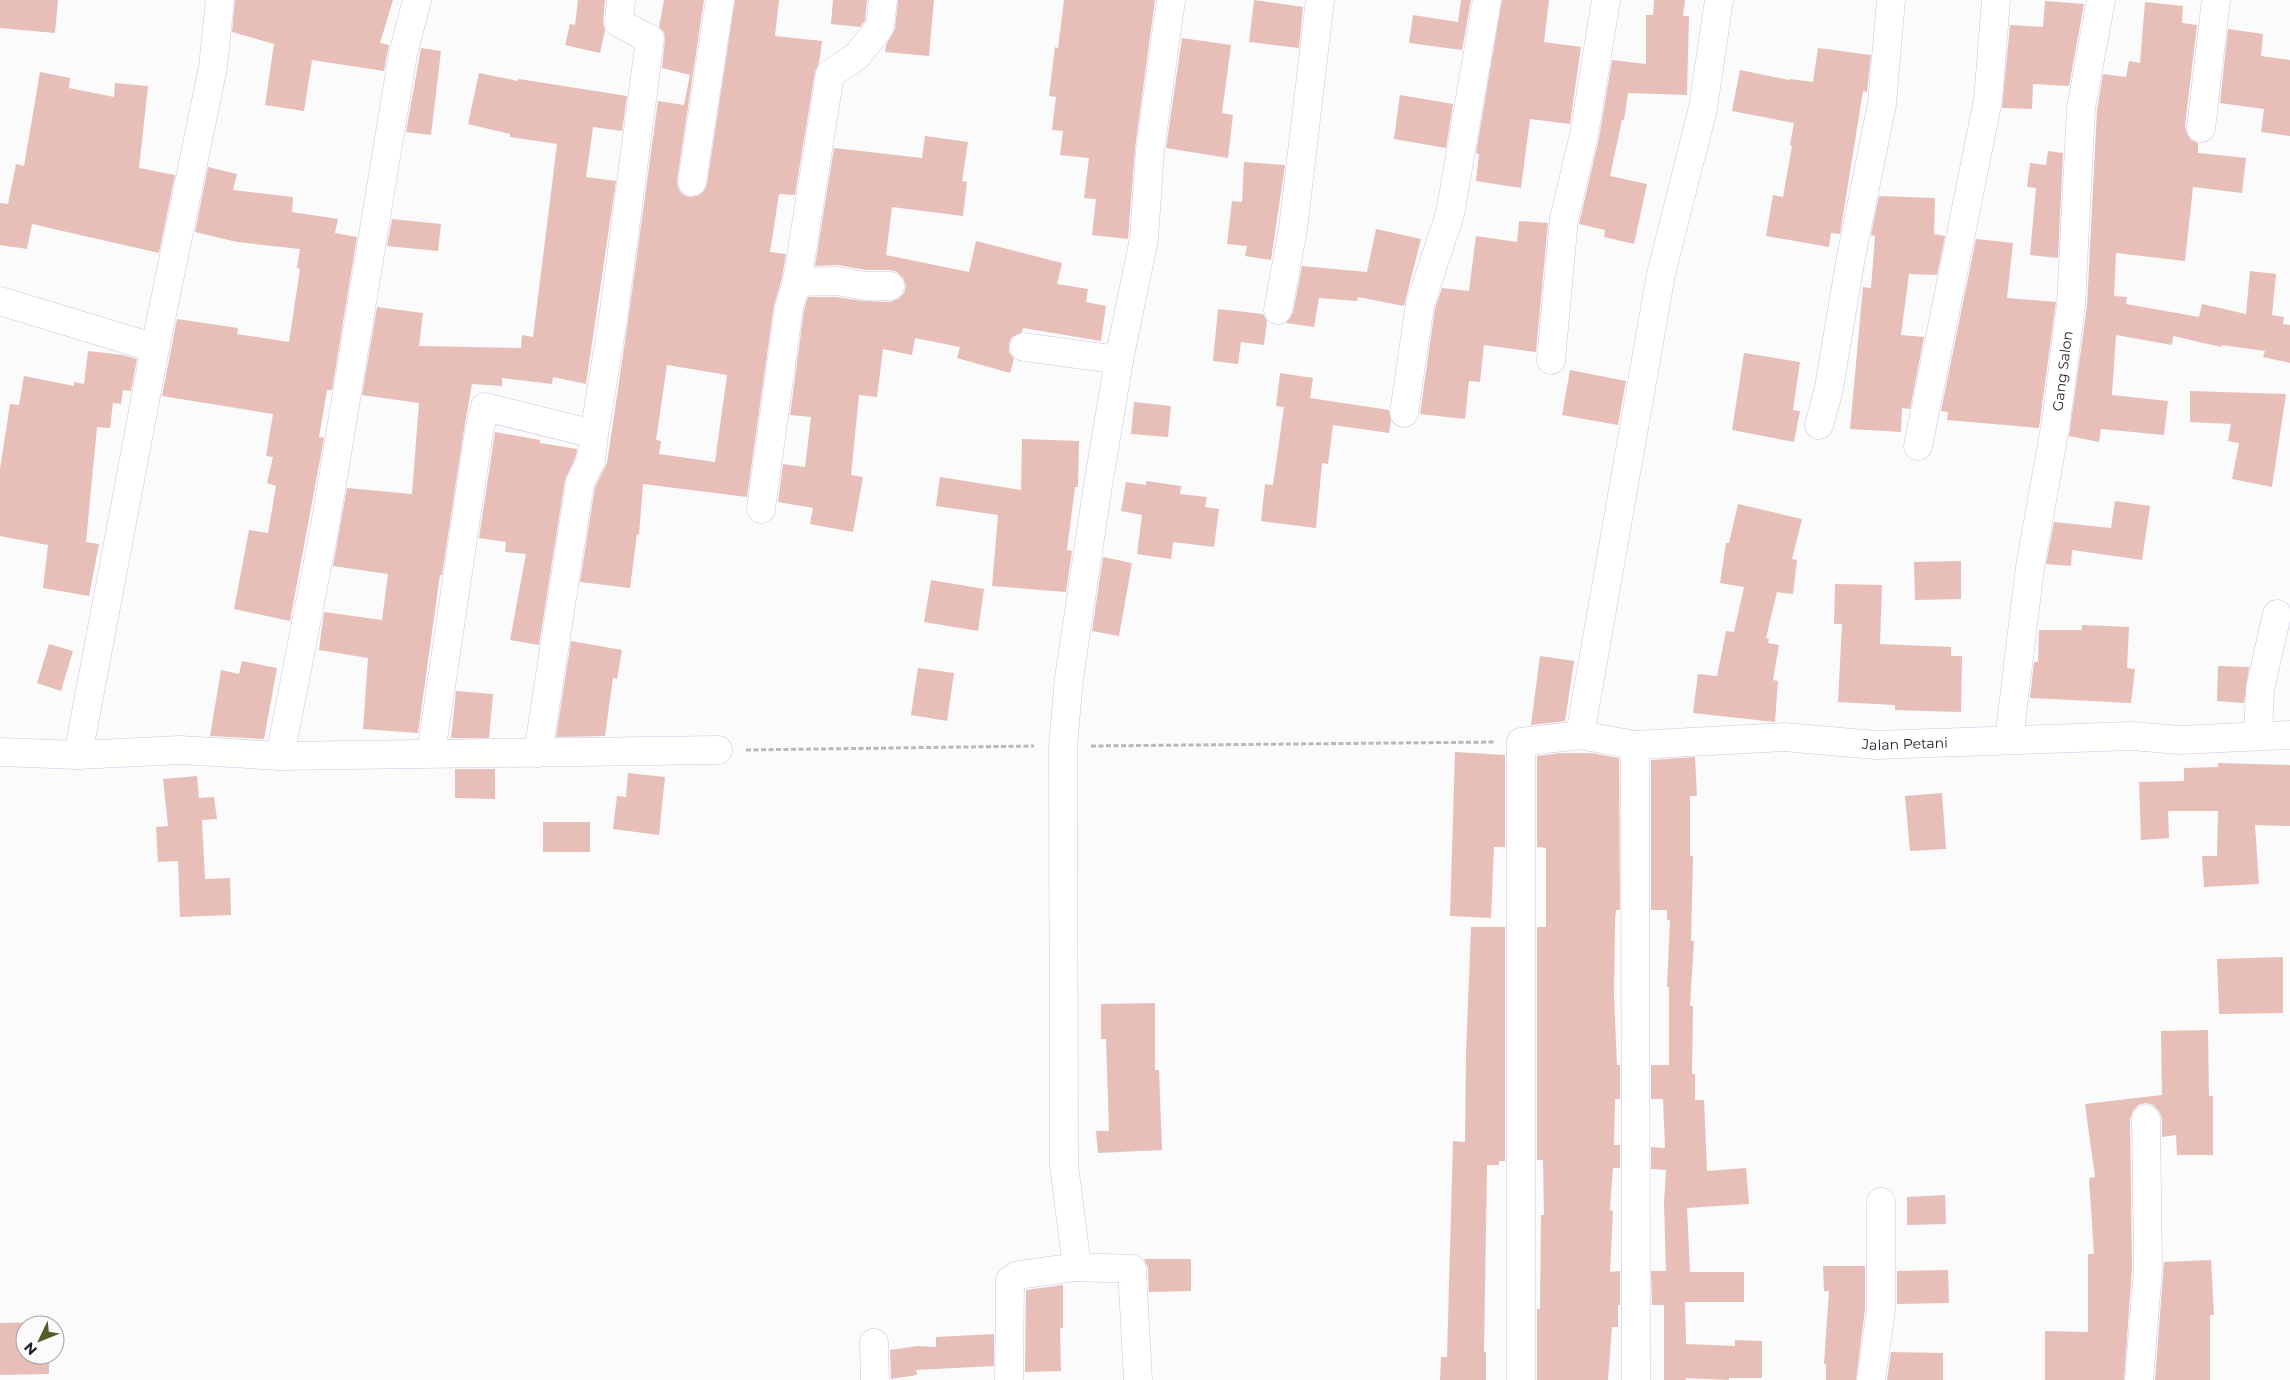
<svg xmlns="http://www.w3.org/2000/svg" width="2290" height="1380" font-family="Montserrat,sans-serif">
<rect width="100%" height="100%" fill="#fbfbfb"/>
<g fill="#e8beb8" fill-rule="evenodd">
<path d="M0,0h58l-3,33 -55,-5z"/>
<path d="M235,0h158l-13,43 9,2 -5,26 -72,-11 -8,51 -39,-6 9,-61 -42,-12z"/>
<path d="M578,0h27l-2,22 2,8 -5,23 -35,-8 5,-21 5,1z"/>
<path d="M664,0h40l-27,180 1,8 4,6 7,3 9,-1 6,-5 3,-7 28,-184h44l-4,36 47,5 -3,22 -4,9 -20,123 -16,-1 -9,58 16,2 -4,24 -8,27 -27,192 -104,-13 -4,51 -2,-1 -7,54 -50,-6 15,-95 12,-24 21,-142 30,-220 26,4 6,-30 -28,-7 3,-28 -1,-8 -5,-5zM667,365l60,10 -12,87 -56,-8 2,-13 -5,-1z"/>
<path d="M833,0h34l-2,21 -5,6 -29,-3z"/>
<path d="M898,0h36l-5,56 -44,-4 1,-7 9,-16z"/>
<path d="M1064,0h91l-20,148 -7,91 -36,-4 4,-36 -12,-1 5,-40 -29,-3 3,-24 -11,-1 4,-33 -7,-1 6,-49 3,1z"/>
<path d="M1254,0l49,7 -4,41 -50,-6z"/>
<path d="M1461,0h10l-9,50 -53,-7 4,-28 45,7z"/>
<path d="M1502,0h47l-5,42 37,5 -11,77 -40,-5 -9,69 -45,-7 3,-27 -3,-1z"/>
<path d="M1654,0h31l-2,16h6l-2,79 -59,-2 -4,27h-2l-12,56 37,8 -13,60 -30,-7 1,-7 -26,-6 20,-86 13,-78 34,4v-49h7z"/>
<path d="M2045,1l39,3 -15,82 -36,-2 -1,25 -30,-1 8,-83 33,2z"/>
<path d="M2145,2l38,4 -1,17 15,2 -12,101 2,8 4,6 7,3v10l48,5 -4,35 -49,-6 -8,74 -69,-8 -2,43 13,1 -1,7 73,13 3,-13 44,10 4,-43 26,3 -4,41 12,2 -1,7 7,1v38l-27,-6 2,-6 -43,-6 -1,2 -48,-11 -1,9 -56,-10 -4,60 56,6 -4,34 -63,-6 -2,13 -30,-6 18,-130 10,-196 6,-36 23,3 3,-16 11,2z"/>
<path d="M2228,29l35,5 -2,22 29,4v76l-29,-4 3,-23 -44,-6z"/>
<path d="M1182,38l49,7 -9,68 11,2 -5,43 -62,-10z"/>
<path d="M421,48l20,3 -10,84 -25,-3z"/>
<path d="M1818,48l53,7 -4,37 -4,-1 -23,143 -9,-1 -2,14 -63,-11 7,-41 10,2 9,-51 -2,-1 4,-22 -62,-12 8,-41 49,10 1,-1 23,3z"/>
<path d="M40,72l30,6 -1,10 45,9 1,-14 33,3 -9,82 36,7 -16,78 -127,-29 -5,25 -27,-4v-42l8,1 8,-40 8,2z"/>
<path d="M479,73l39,8 1,-2 108,17 -5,35 -29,-4 -7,50 30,4 -30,203 -33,-7 -1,7 -50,-6v8l-30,-2 -8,45 -22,146h-2l-22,158 -55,-4 5,-71 -49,-8 5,-38 58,8 6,-46 -55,-8 14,-78 65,6 7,-91 -57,-8 15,-88 46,6 -4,33 102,2 1,-13 11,2 24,-193 -47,-7v-3l-42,-10z"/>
<path d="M1400,95l53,9 -7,44 -52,-9z"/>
<path d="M925,136l43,6 -6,39 5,1 -4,34 -71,-9 -6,48 83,17 7,-31 86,22 -5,21 31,5 -2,13 20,4 -5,35 -78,-13 -1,4 -10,5 -3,7v8l5,7 -4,14 -53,-15 3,-11 -45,-9 -3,17 -29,-6 -6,48 -18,-2 -8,80 12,2 -10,55 -43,-8 3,-16 -35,-6 5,-38 22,3 6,-50 -21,-2 14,-105 4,-13h28l27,4 27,1 8,-3 6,-6 2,-7 -3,-8 -6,-6 -7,-2h-23l-30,-5 -22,1 19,-118 88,10z"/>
<path d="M2048,151l15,2 -5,105 -28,-3 6,-67 -9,-1 3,-24 16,2z"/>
<path d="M1244,162l41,3 -14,95 -26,-4 2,-10 -20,-2 5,-43 10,1z"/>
<path d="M208,167l29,7 -4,16 60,7 -1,15 46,7 -3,14 22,4 -25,153h-5l-8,47 5,1 -34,183 -56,-12 15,-79 19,3 8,-47 -9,-3 6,-26 -7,-1 7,-42 -111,-18 15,-77 61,9 -1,6 52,8 11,-73 -3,-1 3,-19 -63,-7 -42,-10z"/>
<path d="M1879,196l56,2 -1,36 11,2 -8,39 -28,-1 -8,61 23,2 -14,72 -8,-1 -1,24 -51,-3 13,-142 8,1 4,-52 -4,-1z"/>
<path d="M392,219l49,5 -3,27 -51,-5z"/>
<path d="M1519,221l29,2 -12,129 -52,-7 -4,37 -11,-1 -4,38 -45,-5 15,-106 7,-20 27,3 7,-55 41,6z"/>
<path d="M1376,229l45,10 -17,67 -46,-9 -1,4 -38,-3 -5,29 -28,-4 7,-10 9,-47 65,6z"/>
<path d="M1976,239l37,4 -6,55 49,4 -17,126 -92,-8 1,-8 -7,-1z"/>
<path d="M1218,309l45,5 4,7 -3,24 -23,-3 -3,22 -25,-3z"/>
<path d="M88,351l35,4 14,4 -6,32 -8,-1 -2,14 -8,-1 -3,25 -13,-1 -11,115 13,2 -10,52 -46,-8 5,-43 -48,-9v-67l10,-65 9,1 5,-29 50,10v-4l10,2z"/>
<path d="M1744,353l56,9 -7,48 7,1 -6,31 -62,-12z"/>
<path d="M1570,370l56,11 -8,44 -56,-10z"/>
<path d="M1280,373l33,5 -3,20 79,12 2,10 -2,13 -56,-8 -5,39 -6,-1 -6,65 -55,-7 4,-37 8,1 11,-78 -8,-1z"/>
<path d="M2190,391l96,3 -14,93 -40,-8 7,-36 -11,-2 3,-17 -41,-2z"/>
<path d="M1134,402l37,4 -3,31 -37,-3z"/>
<path d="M495,432l45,8v3l37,6 -1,7 -11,24 -26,165 -29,-5 16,-86 -21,-2 1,-10 -27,-4z"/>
<path d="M1022,439l57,2 -1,46h-3l-8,63 5,1 -6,41 -74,-6 6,-71 -62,-9 4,-29 81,13z"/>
<path d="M1146,481l35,5 -1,8 27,3 -2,10 14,2 -5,38 -41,-5 -2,17 -34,-5 5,-39 -21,-4 5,-29 20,3z"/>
<path d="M2115,501l35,5 -8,54 -70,-10 -1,16 -25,-2 8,-42 57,6z"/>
<path d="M1738,504l64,15 -10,40 5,1 -4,34 -16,-2 -11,46 3,1 -1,4 11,2 -6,35 5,1 -3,41 -82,-9 5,-39 19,2 9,-45 8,1 10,-45 -24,-4 6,-40h3z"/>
<path d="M1103,557l29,6 -13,73 -27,-5z"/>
<path d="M1961,561v38l-46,1 -1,-38z"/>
<path d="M931,580l53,9 -6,42 -54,-9z"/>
<path d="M1835,584l47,1 -2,59 71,3v9h11l-1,56 -66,-2v-5l-57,-3 4,-78h-8z"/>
<path d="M2082,625l47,2 -2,41 8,1 -4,34 -101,-5 4,-36h4l1,-32h43z"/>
<path d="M571,641l51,9 -5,29 -4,-1 -8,58 -49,1z"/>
<path d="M49,644l24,7 -12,40 -24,-8z"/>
<path d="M1540,656l34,5 -9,60 -34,4z"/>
<path d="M242,661l35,7 -13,71 -54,-3 11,-66 18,4z"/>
<path d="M2218,666l31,1 -5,36 -27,-2z"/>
<path d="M918,668l36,5 -7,48 -36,-6z"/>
<path d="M456,691l37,3 -4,44h-38z"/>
<path d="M1455,752l50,3v92h-11l-3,71 -41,-2z"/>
<path d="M1561,753h30l28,5 1,152h-4l-1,9 -1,78 3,68h3v34h-5l-1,46h6v23h-7l-3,42 3,1 -3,61 10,-1v34h-2v22h-6l-4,53h-71v-71h3l1,-94h3l-1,-55h-6v-233h9v-79l-9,-1v-91z"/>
<path d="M1695,757l2,39h-7v60h3l-2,85h3l-4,65h3l-1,68h3v26h9l3,71 39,-3 3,36 -62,4 3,64h54v30h-59l1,42 49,2v-6l27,1v37h-33v2l-43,-2v2h-22v-75h-12l-1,-34h15l-2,-68 2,-33 -15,-1v-22l14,1 -2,-49h-12v-34h18v-78h-2l3,-67h-3v-10h-16v-150z"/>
<path d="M2218,763l72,2v61l-35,-1 4,59 -55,3 -2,-31h15l1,-45h-50l1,27 -28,2 -2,-58 45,-1v-13l34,-1z"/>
<path d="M455,769h40v30l-40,-1z"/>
<path d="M628,773l37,4 -6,58 -46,-6 4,-33 9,1z"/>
<path d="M197,776l2,22 15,-1 3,22 -15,1 3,59 25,-1 1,37 -51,2 -2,-56 -20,1 -2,-35 12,-1 -5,-47z"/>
<path d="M1942,793l4,56 -36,2 -5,-55z"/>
<rect x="543" y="822" width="47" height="30"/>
<path d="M1471,927h34v234h-6v4h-12l-3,187h2v28h-46l1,-23h6l6,-216 12,1 1,-88z"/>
<path d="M2283,957v56l-64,1 -2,-55z"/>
<path d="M1155,1003v67h4l3,80 -64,3 -2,-22h13l-3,-92h-5v-35z"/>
<path d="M2208,1030l1,66h4v59h-36l-1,-20 -14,2v-19l-3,-7 -6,-6 -7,-2 -8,2 -5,6 -3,8 2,149 -8,112h-79v-49l43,1v-78h6l-5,-76 6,-1 -10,-73 77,-9 -1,-64z"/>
<path d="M1945,1195l1,29 -39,1v-28z"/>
<path d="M1144,1259h47v32l-42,1 -1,-24z"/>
<path d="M2211,1260l3,55h-4v65h-55l9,-118z"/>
<path d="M1823,1266h42v43l-9,71h-30v-16h-2l5,-73h-5z"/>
<path d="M1948,1270l1,33 -52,1v-33z"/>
<path d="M1063,1285v43h-3l1,43 -36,1 1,-82z"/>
<path d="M49,1322v3h-24v30h24v19l-49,1v-52z"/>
<path d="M994,1334v32l-78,4 1,5 -26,4 -1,-29 27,-4 19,1v-10z"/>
<path d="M1891,1352l52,1v27h-56z"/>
</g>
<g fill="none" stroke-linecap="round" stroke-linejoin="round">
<defs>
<g id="minor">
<path d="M2201,128l15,-128"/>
<path d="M692,182l28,-182"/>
<path d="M797,282l40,-1 29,5h24"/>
<path d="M0,301l155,47 58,-281 7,-67"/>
<path d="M1278,310l15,-81 27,-229"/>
<path d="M1024,347l95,13"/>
<path d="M1551,360l13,-141 20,-84 22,-135"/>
<path d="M1404,413l16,-109 30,-90 37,-214"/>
<path d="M1819,425l9,-32 23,-136 31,-153 9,-104"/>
<path d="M1918,446l70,-346 8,-100"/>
<path d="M761,509l28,-202 8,-25 33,-208 27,-18 23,-29 3,-27"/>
<path d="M1580,735l81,-461 42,-166 16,-108"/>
<path d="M2258,735l2,-46 17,-75"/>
<path id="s1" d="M2009,739l21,-172 26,-145 15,-117 10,-197 20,-108"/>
<path d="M1635,745l1,635"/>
<path d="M0,752l78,3 102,-5 100,6 438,-6"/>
<path d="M431,753l48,-322 6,-24 109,27 19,-115 37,-280 -31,-16 2,-23"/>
<path d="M538,753l42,-271 11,-21 3,-27"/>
<path d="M78,755l77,-407"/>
<path d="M280,756l45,-230 78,-472 14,-54"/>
<path d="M1077,1267l55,2 6,111"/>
<path d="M874,1343l1,37"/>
<path d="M1009,1380l1,-100 8,-5 59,-8 -13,-102 -1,-419 6,-68 29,-193 21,-125 25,-121 6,-89 21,-150"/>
<path id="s2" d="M1521,1380v-638l59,-7 55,10 149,-8 92,8 256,-9 47,4 111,-5"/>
<path d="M1871,1380l10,-70v-108"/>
<path d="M2139,1380l9,-111 -2,-150"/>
</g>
</defs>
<use href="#minor" stroke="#cbc3e4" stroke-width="29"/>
<g stroke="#b9b8bb" stroke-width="3" stroke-dasharray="5 2.5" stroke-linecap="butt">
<path d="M1091,746l403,-4"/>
<path d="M746,750l288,-4"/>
</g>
<use href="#minor" stroke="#fff" stroke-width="28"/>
</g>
<g text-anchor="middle" stroke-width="4.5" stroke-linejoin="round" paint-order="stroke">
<g font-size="14" fill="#201d29" stroke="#fbfbfb">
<text dy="5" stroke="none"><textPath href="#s1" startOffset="372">Gang Salon</textPath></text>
<text dy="5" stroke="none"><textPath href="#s2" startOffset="1024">Jalan Petani</textPath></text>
</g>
</g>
<g transform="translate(40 1340) rotate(227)"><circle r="24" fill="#fbfbfb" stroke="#a3a2a7"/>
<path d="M0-4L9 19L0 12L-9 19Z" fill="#575a28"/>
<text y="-8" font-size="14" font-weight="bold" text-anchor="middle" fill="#201d29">N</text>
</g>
</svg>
